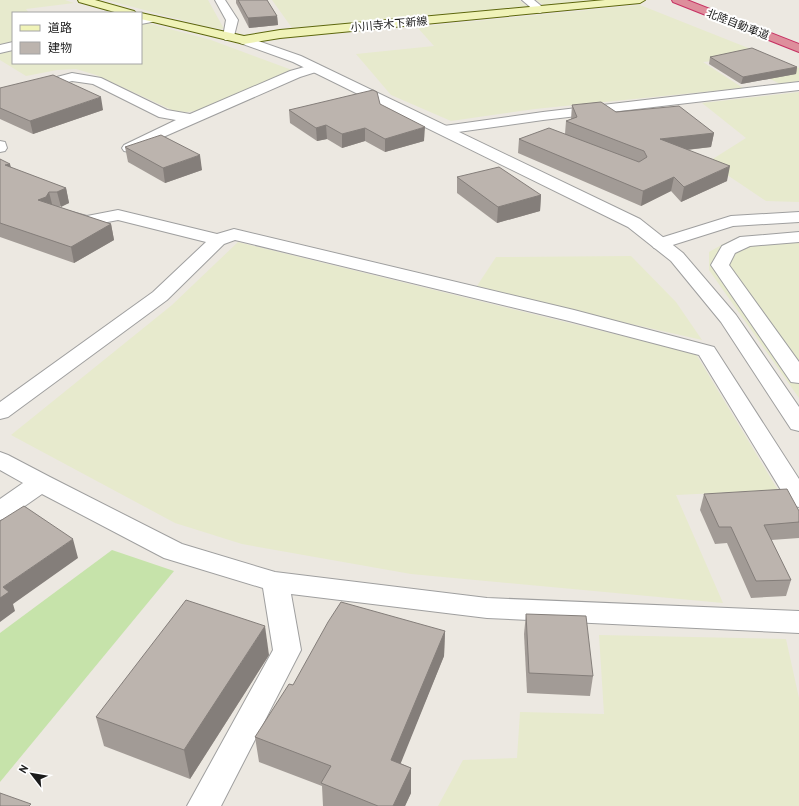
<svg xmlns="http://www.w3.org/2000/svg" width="799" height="806" font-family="'PT Sans','Noto Sans JP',sans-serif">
<rect width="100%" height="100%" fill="#ece8e1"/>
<g fill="#e7eacd">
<path d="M0,0h65l9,3 -48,6 3,4h-16v30l-13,2z"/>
<path d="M107,0h101l16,29 -16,-2z"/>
<path d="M272,0h247l9,7 -236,21z"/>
<path d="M536,0h56l-48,5z"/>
<path d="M640,5l159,63v13l-19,3 -48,-25 -29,3 40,26 -208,21 -84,12 -60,-26 -35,-41 78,-8 -17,-19z"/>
<path d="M147,23l64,17 81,30 -96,41 -9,1 -13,-1 -78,-36 -20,-6 -19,1 -31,6 -26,-16v-7l13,-2v12h128v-39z"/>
<path d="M799,92v110l-33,-1 -58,-39 38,-24 -44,-35z"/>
<path d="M799,233v165l-90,-128v-18l16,-9 33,-8z"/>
<path d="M238,242l458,112 82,136 -102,5 47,108 -312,-29 -169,-30 -67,-21 -164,-88 161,-130z"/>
<path d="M631,256l45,46 26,38 -93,-21 -132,-33 19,-29z"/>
<path d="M599,635l187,4 13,59v108h-361l25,-46 54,-2 3,-46 84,2z"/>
</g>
<path fill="#c6e3aa" d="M112,550l62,21 -174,211v-149z"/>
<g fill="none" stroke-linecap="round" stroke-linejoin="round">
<defs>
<g id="minor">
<path d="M215,0h10l13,20 -5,20h-8l-2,-3 3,-17z"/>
<path d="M522,0h12l12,10 -6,3 -4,-1z"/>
<path d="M153,16l4,1 2,2 -2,2 -16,3v-6z"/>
<path d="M13,42v8l-13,3v-8z"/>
<path d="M315,64l4,1 2,3 -2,3 -19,6 -171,75 -5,-1 -2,-3 2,-3 52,-25 -17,-3 -66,-33 -21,-3 -72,19v-8l72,-19 29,5 66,32 23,4 100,-43z"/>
<path d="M799,82v8l-256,30 -99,14 -5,-1 -2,-3 2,-3 5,-1 99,-14z"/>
<path d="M0,141l5,1 2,6 -2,3 -5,1z"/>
<path d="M118,210l99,24 17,-5 340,81 140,37 85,132v28l-9,-2 -91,-150 -130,-34 -334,-81 -11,4 -57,56 -159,117 -8,2v-17l153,-110 53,-50 -88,-22 -31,6 -25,-6 -2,-4 2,-4 6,-1 19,5z"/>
<path d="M799,212v10l-66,4 -73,23 -6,-1 -3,-4 3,-4 77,-24z"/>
<path d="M799,232v10l-49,4 -15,7 -6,12 70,97v21l-8,-1 -80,-117 11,-19 18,-9z"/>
<path d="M0,452l8,3 42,22 132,67 93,28 212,26 312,13v22l-312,-15 -196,-24 10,56 -80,156h-34l86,-156 -10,-62 -99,-30 -122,-64 -33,23 -9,3v-21l23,-16 -23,-13z"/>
</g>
<path id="tertiary" d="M244,36l57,20 339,163 43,34 53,62 63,92v24l-8,-2 -70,-107 -50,-61 -43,-34 -335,-165 -53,-19 -2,-3 2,-3z"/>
<g id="secondary">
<path d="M78,0h17l39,11 2,2h-18l-39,-11z"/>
<path d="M605,0h40l-5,3 -360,35 -36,6 -103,-25v-6h-2h2l103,23 36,-6z"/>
</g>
<path id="motorway" d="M672,0h15l112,44v8l-126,-50z"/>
</defs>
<use href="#minor" stroke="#9f9f9f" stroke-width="2"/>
<use href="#tertiary" stroke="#9f9f9f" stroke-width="2"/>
<use href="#secondary" stroke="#5d670d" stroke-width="2"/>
<use href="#motorway" stroke="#c73163" stroke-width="2"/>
<use href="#minor" fill="#fff" fill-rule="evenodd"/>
<use href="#tertiary" fill="#fff" fill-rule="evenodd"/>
<use href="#secondary" fill="#f0f3b8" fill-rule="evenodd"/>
<use href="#motorway" fill="#de8e9c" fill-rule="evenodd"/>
</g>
<g fill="#a29b96">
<path d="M236,0h31l10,16 1,9 -29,3 -13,-25z"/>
<path d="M710,57l87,10 -1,7 -55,10 -32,-20z"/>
<path d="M0,88l103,22 -70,24 -33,-15z"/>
<path d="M380,104l44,37 -39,11 -20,-11 -23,7 -15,-9 -10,2 -27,-18 -1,-13z"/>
<path d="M572,105l44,7 98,21 -3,14 -24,3 40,31 -46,21 -10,-11 -30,15 -123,-53 1,-14 46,-5 1,-13 5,-2z"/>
<path d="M125,147l77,23 -37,13 -37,-21z"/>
<path d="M0,159l11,9 55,20 3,15 -10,4 52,17 3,16 -40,23 -74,-26z"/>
<path d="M457,177l84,18 -1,16 -43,12 -40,-30z"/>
<path d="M704,494l95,17v27l-28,2 20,40 -5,16 -35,2 -24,-55 -12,1 -15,-34z"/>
<path d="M526,614l67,62 -3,20 -63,-3 -3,-59z"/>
<path d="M445,631l-1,25 -44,107 11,5v25l-6,13h-82l-1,-20 -63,-24 -4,-25 38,-52z"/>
<path d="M269,655l-79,124 -86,-33 -8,-29z"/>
</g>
<g fill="#847e7a">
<path d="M277,16l1,9 -29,3 -1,-10z"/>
<path d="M797,67l-1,7 -55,10 2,-7z"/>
<path d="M101,97l2,13 -70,24 -3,-13z"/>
<path d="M326,125l1,14 -10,2 -1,-13z"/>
<path d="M425,127l-1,14 -39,11v-13z"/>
<path d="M365,128v13l-23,7v-14z"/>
<path d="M714,133l-3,14 -53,6 2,-14z"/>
<path d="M200,155l2,15 -37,13 -2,-15z"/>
<path d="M10,164l4,14 -9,-13z"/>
<path d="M730,166l-3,15 -46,21 3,-15z"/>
<path d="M674,177l-3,14 -30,15 2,-15z"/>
<path d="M66,188l3,15 -8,4 -4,-15z"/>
<path d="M49,192l4,16 -15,-8z"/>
<path d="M541,195l-1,16 -43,12 1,-16z"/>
<path d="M111,224l3,16 -40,23 -3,-16z"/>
<path d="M73,539l5,19 -65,46 2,7 -15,11v-24l3,-11z"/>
<path d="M265,626l4,29 -79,124 -6,-29z"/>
<path d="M445,631l-1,25 -52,129 -1,-25z"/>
<path d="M411,768v25l-6,13h-12z"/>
</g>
<g fill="#bcb4ae" stroke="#847e7a">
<path d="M238,0h29l10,16 -29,2z"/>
<path d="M752,48l45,19 -54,10 -33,-20z"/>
<path d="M53,75l48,22 -71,24 -30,-13v-20z"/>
<path d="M373,90l4,2 3,12 45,23 -40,12 -20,-11 -23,6 -16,-9 -10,3 -27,-18z"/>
<path d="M601,102l15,10 63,-6 35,27 -54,6 70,27 -46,21 -10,-10 -31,14 -124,-52 30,-11 90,34 8,-5 -3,-6 -78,-30 11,-4 -5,-12z"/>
<path d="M161,135l39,20 -37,13 -38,-21z"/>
<path d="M0,159l10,5 -5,1 61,23 -9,4h-8l-3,5 -8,3 73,24 -40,23 -71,-24z"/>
<path d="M499,167l42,28 -43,12 -41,-30z"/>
<path d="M787,489l12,22v11l-35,3 27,55 -35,1 -25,-54h-12l-15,-33z"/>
<path d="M24,506l49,33 -70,48 6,5 -9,6v-77z"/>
<path d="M186,600l79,26 -81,124 -88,-33z"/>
<path d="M341,602l104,29 -54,129 20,8 -18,38h-15l-57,-23 10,-17 -76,-29 34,-53 4,1 35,-63z"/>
<path d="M526,614l60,2 7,60 -64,-3z"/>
<path d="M0,793l31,11 -2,2h-29z"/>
</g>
<g text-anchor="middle" stroke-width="4" stroke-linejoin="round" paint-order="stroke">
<g font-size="11" fill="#1b1b1b" stroke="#fff">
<text transform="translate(389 24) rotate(-5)" y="4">小川寺木下新線</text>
<text transform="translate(738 24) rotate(21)" y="4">北陸自動車道</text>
</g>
</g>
<rect x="12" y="12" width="130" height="52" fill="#ffffff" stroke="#a4a4a4"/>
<rect x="20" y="25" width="20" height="6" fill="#f0f3b8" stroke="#a4a4a4"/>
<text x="48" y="32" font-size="12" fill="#1b1b1b">道路</text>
<rect x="20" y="42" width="20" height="12" fill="#bcb4ae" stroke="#a4a4a4"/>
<text x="48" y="52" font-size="12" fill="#1b1b1b">建物</text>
<g transform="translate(32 774) rotate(301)" stroke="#ffffff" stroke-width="3" paint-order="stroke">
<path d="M0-3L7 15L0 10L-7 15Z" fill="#1b1b1b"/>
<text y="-6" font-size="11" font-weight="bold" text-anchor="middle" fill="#1b1b1b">N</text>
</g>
</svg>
